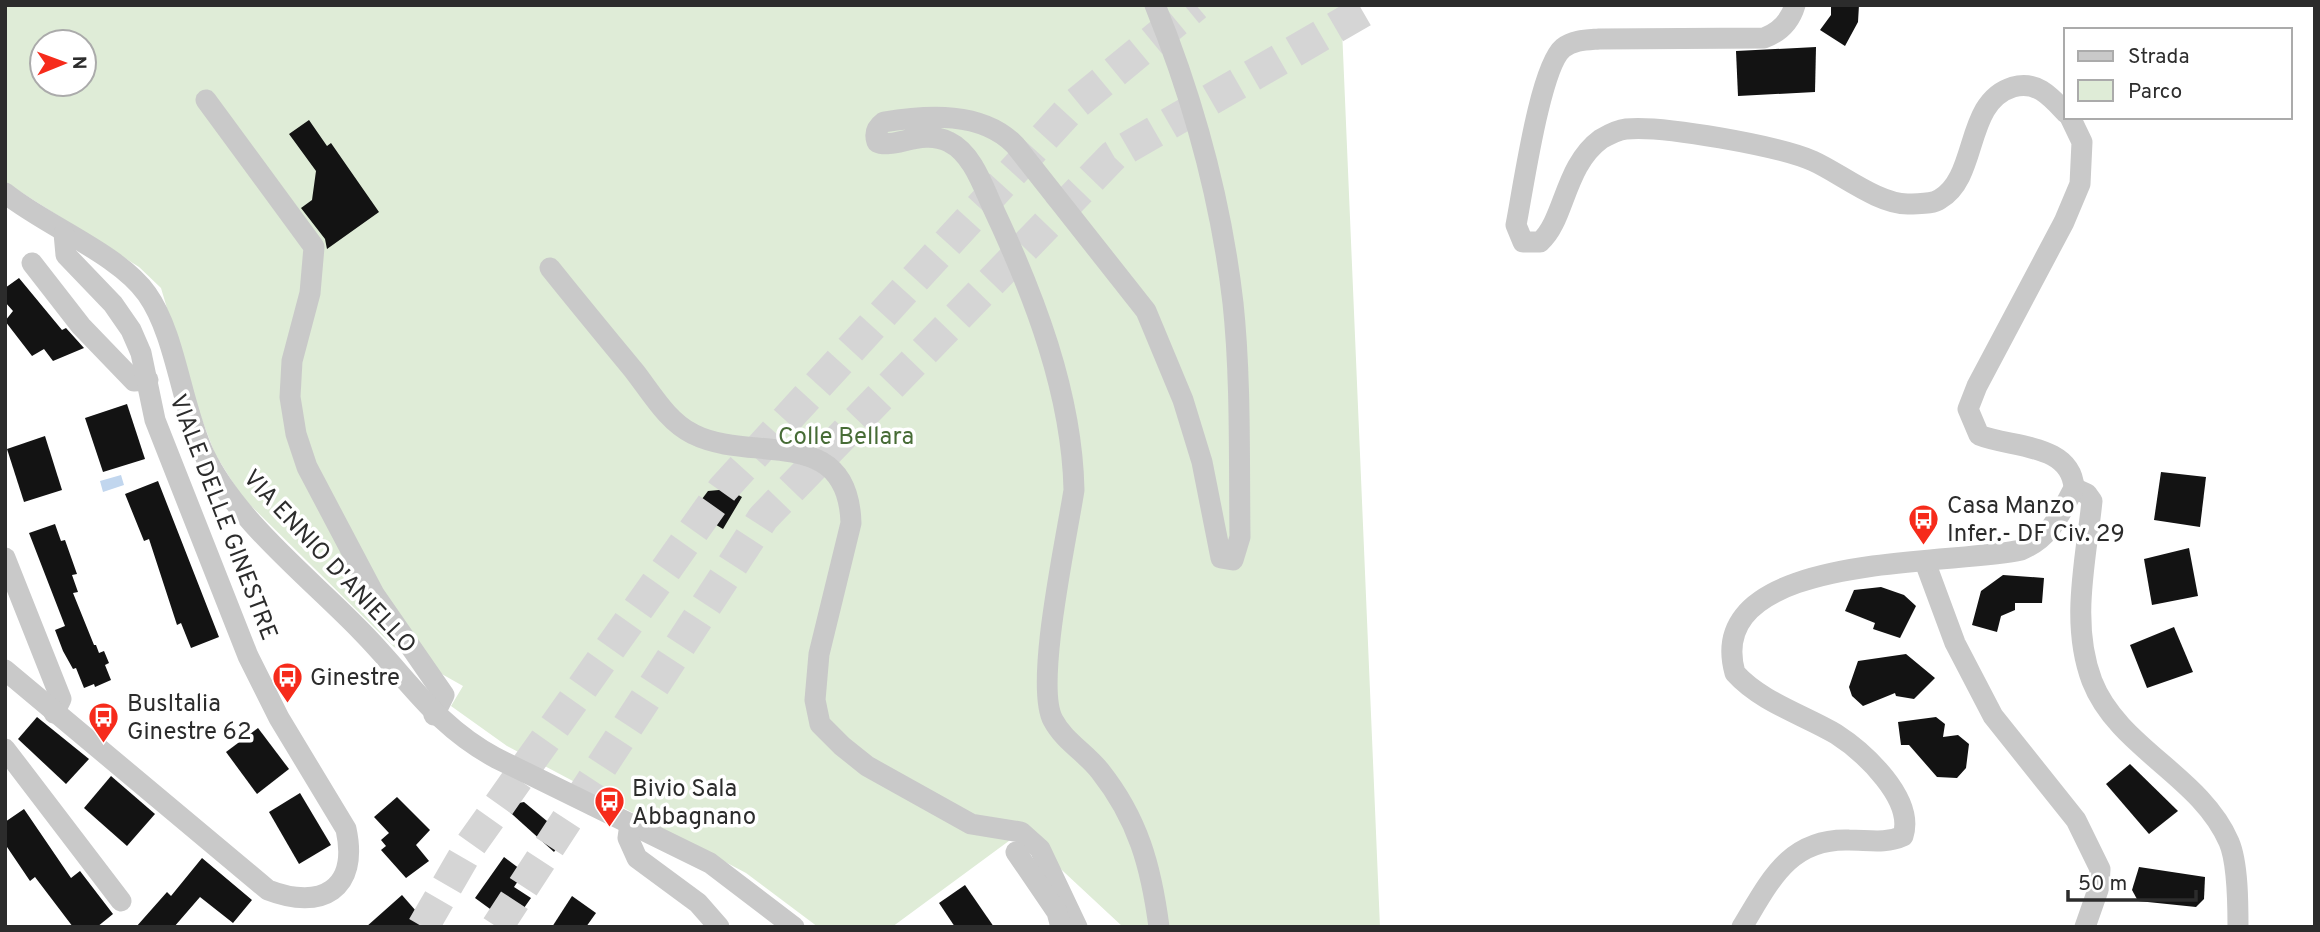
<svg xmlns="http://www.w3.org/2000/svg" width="2320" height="932" font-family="Overpass,sans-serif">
<rect width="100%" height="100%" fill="#fff"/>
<path fill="#dfecd7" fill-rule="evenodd" d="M5,5h1336l39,922h-257l-102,-95 -129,95h-74l-72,-54 -239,-127 -56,-40 12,-20 -69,-39 -152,-150 -27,-43 -22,-58 -32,-108 -22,-21 -134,-85zM42,42h42v42h-42z"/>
<path fill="#c1d6ee" d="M121,475l3,10 -21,7 -3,-11z"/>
<g fill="#131313">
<path d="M1831,5h28l-1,17 -13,24 -25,-16 11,-15z"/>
<path d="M1816,47l-1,45 -77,4 -2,-45z"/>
<path d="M309,120l18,26 4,-3 48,69 -52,37 -2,-10 -24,-31 11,-8 4,-29 -27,-37z"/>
<path d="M19,278l43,52 4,-2 18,20 -31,13 -9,-12 -12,7 -27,-35 8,-10 -8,-9v-14z"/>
<path d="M127,404l18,55 -42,13 -18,-54z"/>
<path d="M45,436l17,54 -38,12 -17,-53z"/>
<path d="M2161,472l45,5 -6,50 -46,-7z"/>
<path d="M158,481l61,156 -28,11 -10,-25 -4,2 -28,-86 -5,2 -19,-47z"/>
<path d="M722,486l20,11 -19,32 -30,-18 15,-20 11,-1z"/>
<path d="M55,524l6,17 4,-1 12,34 -5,1 6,17 -5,1 21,52h2l3,8 5,-2 5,12 -4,2 6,15 -16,7 -1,-3 -10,4 -8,-20 -3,1 -10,-18 -8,-21 10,-4 -36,-93z"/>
<path d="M2189,548l9,48 -46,9 -8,-46z"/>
<path d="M2003,575l41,3 -2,25h-27v7l-14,6 -4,16 -25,-7 9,-34z"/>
<path d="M1881,587l23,8 12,11 -16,32 -27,-9 2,-6 -30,-12 9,-21z"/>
<path d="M2174,627l19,45 -46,16 -17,-43z"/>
<path d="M1906,654l29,24 -21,21 -18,-3 -1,-3 -32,13 -11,-10 -3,-9 9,-26z"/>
<path d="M37,717l52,42 -23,25 -48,-45z"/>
<path d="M1936,717l9,7 -2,13 15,-2 11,9 -3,24 -9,10 -20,-1 -28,-32h-8l-3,-23z"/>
<path d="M258,728l31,41 -32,25 -31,-42z"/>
<path d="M2130,764l48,47 -29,23 -43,-50z"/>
<path d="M111,776l44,38 -28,32 -43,-38z"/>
<path d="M300,793l31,52 -32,19 -30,-52z"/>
<path d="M397,797l33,33 -14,15 13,16 -23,17 -25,-28 5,-4 -5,-6 8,-7 -15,-16z"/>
<path d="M524,802l41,34 -11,16 -51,-46z"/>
<path d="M24,809l47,69 9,-7 33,43 -16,13h-24l-38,-50 -5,4 -25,-37v-22z"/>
<path d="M504,857l20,15 -10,15 17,11 -19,27 -37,-27z"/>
<path d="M202,858l50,42 -19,23 -33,-26 -26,30h-38l31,-35 4,4z"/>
<path d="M2139,867l66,10 -1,22 -8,8 -58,-6 -6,-11z"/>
<path d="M965,885l29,42h-39l-16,-24z"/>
<path d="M402,895l28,32h-64z"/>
<path d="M572,896l24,17 -10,14h-34z"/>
</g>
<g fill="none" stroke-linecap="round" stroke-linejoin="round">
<g stroke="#d5d5d5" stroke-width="32" stroke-dasharray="32 16" stroke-linecap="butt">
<path d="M423,927l47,-81 253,-357 349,-382 124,-102"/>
<path d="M497,927l266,-409 350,-362 261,-151"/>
</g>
<path stroke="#c9c9c9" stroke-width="2.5" stroke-dasharray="3.5 3.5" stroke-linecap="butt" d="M5,10l1,1"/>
<g stroke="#c9c9c9" stroke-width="21">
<path d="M1155,5c39,96 66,195 78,298 8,75 6,158 7,234l-7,23 -12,-2 -19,-96 -19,-62 -37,-89 -131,-166c-33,-34 -88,-30 -131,-23 -8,6 -10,11 -7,20 16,8 45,-14 72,0 23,11 34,44 44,66 41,87 79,185 81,282 -7,46 -40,195 -21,230 11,21 33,33 47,51 38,48 51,95 59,156"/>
<path d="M1795,5c-5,17 -15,27 -31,33l-165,1c-12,1 -26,1 -36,9 -23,19 -40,142 -47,177l7,17h17c25,-22 24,-76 61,-103 7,-4 16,-9 25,-10 36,-4 153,17 187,32 27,12 66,44 96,43 10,-1 22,1 31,-5 39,-23 24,-97 73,-112 24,-7 38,10 53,26"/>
<path d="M206,100l108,147 -4,46 -18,68 -2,36 6,37 11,33 67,127 70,101 -10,20"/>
<path d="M5,193c41,33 114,61 142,101 29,41 34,111 57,160 32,67 106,124 158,178 47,48 73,93 134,126l214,105 84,64"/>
<path d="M32,263l49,63 53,55 14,-1"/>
<path d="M550,268c28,35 57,70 85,104 17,22 33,50 58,62 59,30 155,-11 158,89l-32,131 -4,46 5,24 22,22 25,20 104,58 50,8 19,17 37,78"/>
<path d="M2074,488l13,6 5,7c-6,59 -22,122 0,180 26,67 109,95 137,161 9,21 9,62 9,85"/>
<path d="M5,558l56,141 -7,14"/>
<path d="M1925,562l30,81 38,73 83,104 24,49 -1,18 -14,40"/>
<path d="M5,670l263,220c54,21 91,-1 78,-61l-67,-111 -31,-62 -93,-236 -14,-67 -10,-23 -18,-26 -47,-49 -2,-22"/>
<path d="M5,749l116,152"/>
<path d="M630,824l-2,14 9,20 61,45 21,24"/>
<path d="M1016,852l41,60 4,15"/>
<path d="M1742,927c28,-46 47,-89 107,-87 19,0 37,4 54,-4 12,-37 -39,-84 -67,-102 -32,-19 -75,-32 -101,-61 -34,-122 216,-107 286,-123 29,-12 39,-35 53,-62 -3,-45 -63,-40 -95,-53l-11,-26 9,-23 87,-164 16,-38 2,-42 -12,-25"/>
</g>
</g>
<defs>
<symbol id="bus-pin" viewBox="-11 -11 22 30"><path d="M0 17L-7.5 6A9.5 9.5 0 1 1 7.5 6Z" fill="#f62b1b" stroke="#fff"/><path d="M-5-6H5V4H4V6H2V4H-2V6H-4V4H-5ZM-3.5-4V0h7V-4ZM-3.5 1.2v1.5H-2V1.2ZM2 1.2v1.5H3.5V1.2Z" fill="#fff"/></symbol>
</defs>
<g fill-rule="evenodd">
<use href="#bus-pin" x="1906" y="502" width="35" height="47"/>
<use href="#bus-pin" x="270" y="660" width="35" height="47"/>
<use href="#bus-pin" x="86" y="700" width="35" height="47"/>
<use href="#bus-pin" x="592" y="784" width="35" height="47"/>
</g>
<g text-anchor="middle" stroke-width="7" stroke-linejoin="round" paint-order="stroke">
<g font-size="24" fill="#476c36" stroke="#fff">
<text x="846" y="444">Colle Bellara</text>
</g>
<g font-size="24" fill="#2c2c2c" stroke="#fff" text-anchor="start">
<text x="1947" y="513">Casa Manzo<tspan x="1947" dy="28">Infer.- DF Civ. 29</tspan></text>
<text x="310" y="685">Ginestre</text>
<text x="127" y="711">BusItalia<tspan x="127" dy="28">Ginestre 62</tspan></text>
<text x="632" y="796">Bivio Sala<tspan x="632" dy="28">Abbagnano</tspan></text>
</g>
<g font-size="24" fill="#2c2c2c" stroke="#fff">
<text transform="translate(224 517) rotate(69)" y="8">VIALE DELLE GINESTRE</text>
<text transform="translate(330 561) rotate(47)" y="8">VIA ENNIO D'ANIELLO</text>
</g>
</g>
<rect width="2320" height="932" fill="none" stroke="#2c2c2c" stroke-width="14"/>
<rect x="2064" y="28" width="228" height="91" fill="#ffffff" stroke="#ababab" stroke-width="2"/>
<rect x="2078" y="51" width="35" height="10" fill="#c9c9c9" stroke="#ababab" stroke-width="2"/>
<text x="2128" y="63" font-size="21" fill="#2c2c2c">Strada</text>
<rect x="2078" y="80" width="35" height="21" fill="#dfecd7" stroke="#ababab" stroke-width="2"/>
<text x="2128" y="98" font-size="21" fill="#2c2c2c">Parco</text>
<g transform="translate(63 63) rotate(89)"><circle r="33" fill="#ffffff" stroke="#ababab" stroke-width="2"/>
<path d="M0-5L12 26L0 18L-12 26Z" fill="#f62b1b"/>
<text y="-10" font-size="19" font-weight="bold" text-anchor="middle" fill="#2c2c2c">N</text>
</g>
<path d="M2068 890v10h128v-10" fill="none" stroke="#2c2c2c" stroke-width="3.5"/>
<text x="2078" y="890" font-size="21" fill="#2c2c2c" stroke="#ffffff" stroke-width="5" paint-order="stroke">50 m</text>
</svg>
